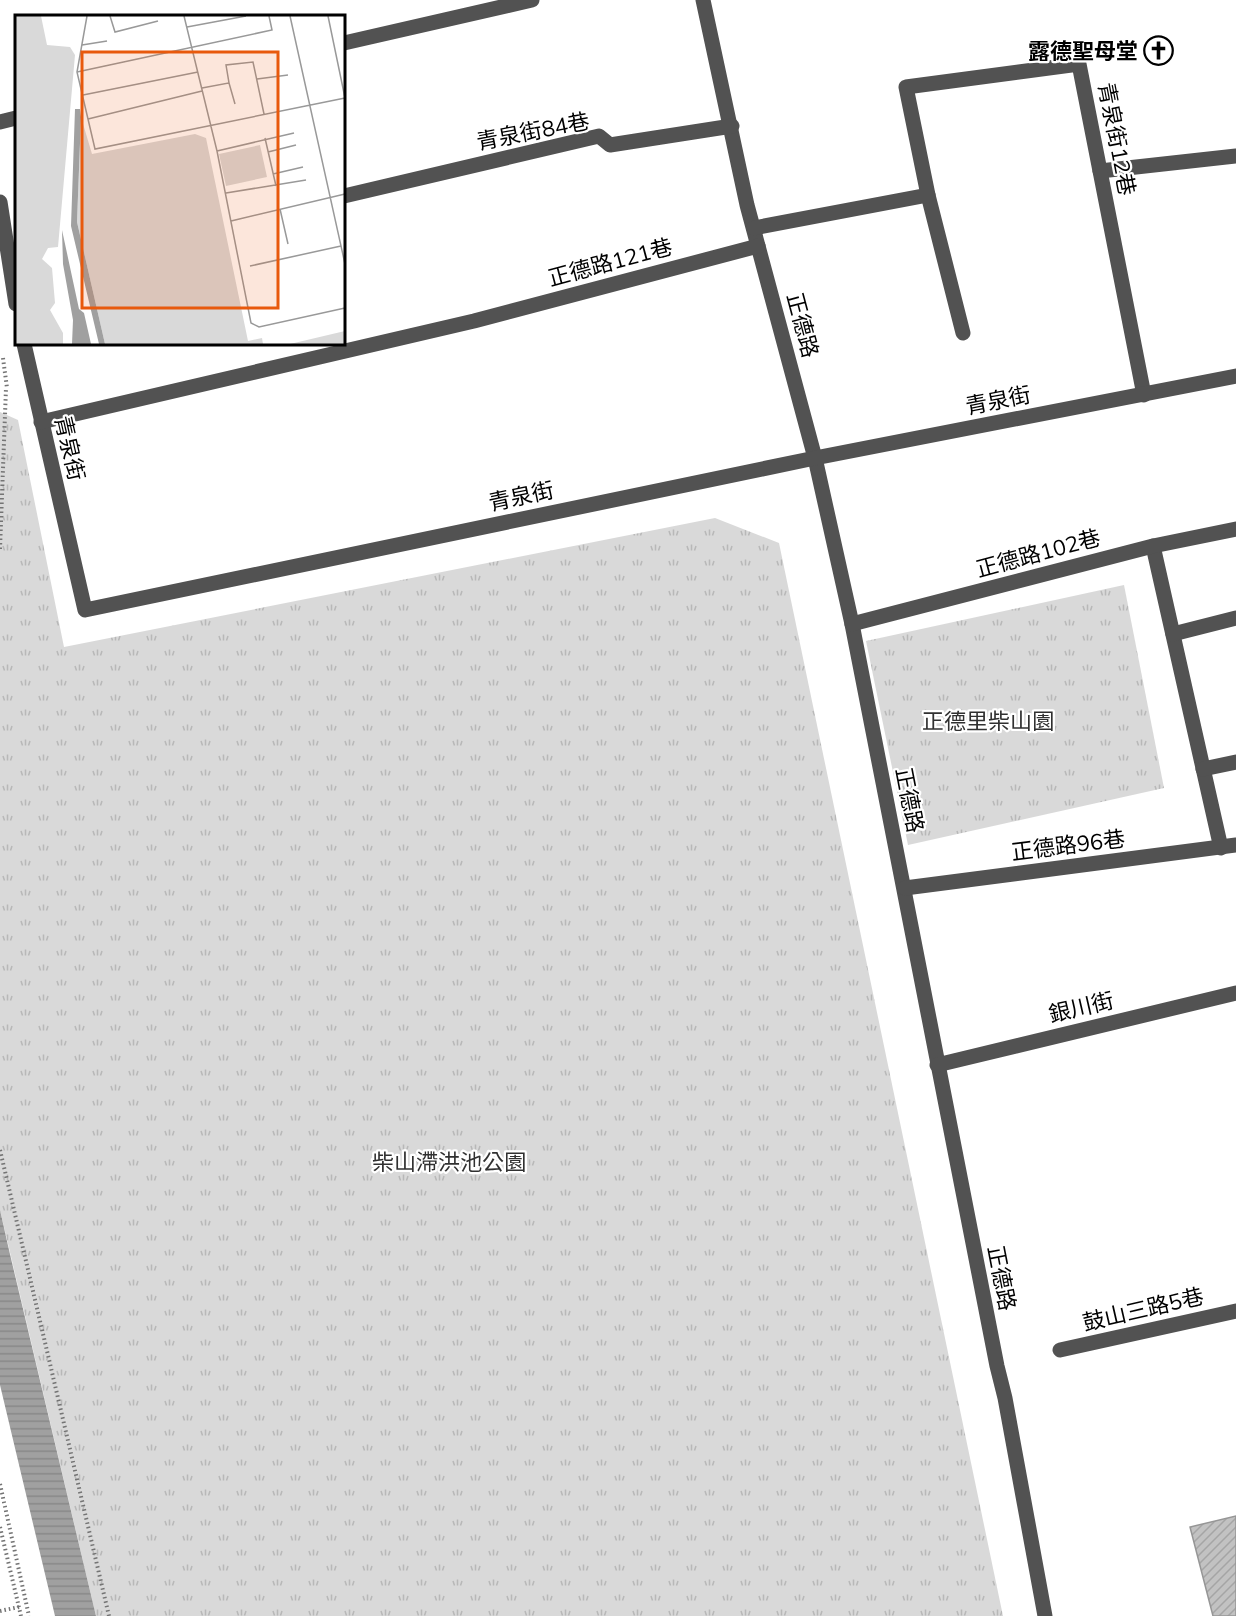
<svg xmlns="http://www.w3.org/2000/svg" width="1236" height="1616" font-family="Mulish,'Noto Sans TC',sans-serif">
<defs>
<pattern id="park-tufts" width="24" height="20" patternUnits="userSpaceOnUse" patternTransform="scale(1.5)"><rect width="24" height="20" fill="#d9d9d9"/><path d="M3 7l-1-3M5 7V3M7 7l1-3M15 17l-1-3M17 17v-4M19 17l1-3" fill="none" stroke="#b8b8b8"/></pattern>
<pattern id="water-rules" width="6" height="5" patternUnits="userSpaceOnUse" patternTransform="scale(1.5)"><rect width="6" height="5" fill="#a0a0a0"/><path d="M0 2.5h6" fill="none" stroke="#888"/></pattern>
<pattern id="building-hatch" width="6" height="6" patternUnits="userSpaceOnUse" patternTransform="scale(1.5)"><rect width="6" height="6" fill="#c2c2c2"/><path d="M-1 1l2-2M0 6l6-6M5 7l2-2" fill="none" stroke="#a5a5a5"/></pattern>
</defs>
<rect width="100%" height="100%" fill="#fff"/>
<g fill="url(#park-tufts)">
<path d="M0,412l18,8 46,227 651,-129 64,25 224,1073h-907l-96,-406z"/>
<path d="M1124,585l40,203 -256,57 -42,-204z"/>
</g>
<path fill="url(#water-rules)" d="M0,1210l9,40 87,366h-41l-55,-231z"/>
<path fill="url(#building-hatch)" stroke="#969696" stroke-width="1.5" d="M1236,1516v100h-23l-23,-89z"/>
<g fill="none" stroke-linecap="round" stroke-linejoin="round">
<g stroke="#747474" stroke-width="4" stroke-dasharray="1.5 3" stroke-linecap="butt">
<path d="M3,358l4,30"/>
<path d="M0,549l6,-161"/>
<path d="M0,1150l109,466"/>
<path d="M0,1484l29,132"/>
<path d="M0,1527l21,89"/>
<path d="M0,1611l19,-4"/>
</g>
<g stroke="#525252" stroke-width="15">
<path d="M703,0l44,205 68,253 37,166 145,742 8,32 40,218"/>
<path d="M344,43l188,-43"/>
<path d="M0,122l16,-4"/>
<path d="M1100,171l136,-15"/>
<path d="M928,195l35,138"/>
<path d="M344,196l255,-60 11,9 122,-19"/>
<path d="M0,202l16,102"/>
<path d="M754,228l174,-33 -22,-108 173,-23 65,331"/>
<path d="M24,344l61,266 730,-152 421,-82"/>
<path d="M41,422l433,-101 284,-75"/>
<path d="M1153,546l68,302"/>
<path d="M852,624l301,-78 83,-17"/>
<path d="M1173,634l63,-16"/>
<path d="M1203,769l33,-7"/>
<path d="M905,888l331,-43"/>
<path d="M937,1065l299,-72"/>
<path d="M1060,1350l176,-39"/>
</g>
</g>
<defs>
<symbol id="church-ring" viewBox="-11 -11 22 22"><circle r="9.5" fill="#fff" stroke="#000" stroke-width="1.5"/><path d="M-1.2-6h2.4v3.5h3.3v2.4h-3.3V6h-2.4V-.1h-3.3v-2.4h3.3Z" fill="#000"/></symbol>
</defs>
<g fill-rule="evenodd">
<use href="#church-ring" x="1142" y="34" width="33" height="33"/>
</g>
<g text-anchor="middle" stroke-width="4.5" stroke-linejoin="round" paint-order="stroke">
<g font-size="22" font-weight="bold" fill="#000" stroke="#fff" text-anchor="end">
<text x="1138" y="59">露德聖母堂</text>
</g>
<g font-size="22" fill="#000" stroke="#fff">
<text transform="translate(533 131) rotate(-11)" y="8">青泉街84巷</text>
<text transform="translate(1117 139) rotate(79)" y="8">青泉街12巷</text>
<text transform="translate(610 262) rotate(-15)" y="8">正德路121巷</text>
<text transform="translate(803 325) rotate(75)" y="8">正德路</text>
<text transform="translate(998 400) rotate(-11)" y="8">青泉街</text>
<text transform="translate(70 448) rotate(77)" y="8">青泉街</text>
<text transform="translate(521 496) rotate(-12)" y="8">青泉街</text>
<text transform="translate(1038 553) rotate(-15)" y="8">正德路102巷</text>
<text transform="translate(910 800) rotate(79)" y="8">正德路</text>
<text transform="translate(1068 845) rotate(-7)" y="8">正德路96巷</text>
<text transform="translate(1081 1007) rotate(-13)" y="8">銀川街</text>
<text transform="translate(1002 1278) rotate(79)" y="8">正德路</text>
<text transform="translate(1143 1309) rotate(-13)" y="8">鼓山三路5巷</text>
</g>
<g font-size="22" fill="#303030" stroke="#fff">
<text x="988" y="729">正德里柴山園</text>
<text x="449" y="1170">柴山滯洪池公園</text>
</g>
</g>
<g transform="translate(15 15)">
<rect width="330" height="330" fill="#fff"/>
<path d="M0,1h26l6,29 23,2 5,8 -17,192 -10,1 -6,11 10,9 3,35 -5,7 13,23v11h-48z" fill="#d9d9d9"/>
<path d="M66,102l11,37 103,-20 11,4 42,203 14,-3 1,6h-158l-28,-122zM245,130l7,32 -41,9 -7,-32zM330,316v13h-55z" fill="#d9d9d9"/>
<path d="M60,94h5l1,8 -4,105 28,122h-6l-28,-118zM47,215l17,79 5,4 7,31h-19l1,-24 -10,-56z" fill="#a0a0a0"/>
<path fill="none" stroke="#999" stroke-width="1.5" d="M72,1l-10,56 18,77 250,-51M95,1l5,16 43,-11M169,1l33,135 34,172 8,4 86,-19M275,1l55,248M313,1l17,82M172,12l59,-11M67,30l25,-4M62,57l195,-42 -3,-14M242,64l31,-4M214,68l6,21M187,73l27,-5 -3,-18 27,-3 11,52M68,80l115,-23M73,104l114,-28M250,123l11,48M202,136l77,-18M253,137l28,-7M258,159l30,-7M211,178l80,-13M265,194l8,35M216,206l114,-27M235,251l91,-20"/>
<path fill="#e8590c" fill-opacity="0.15" stroke="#e8590c" stroke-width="3" d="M67,37h196v256h-196z"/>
<rect width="330" height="330" fill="none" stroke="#000" stroke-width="3"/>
</g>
</svg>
